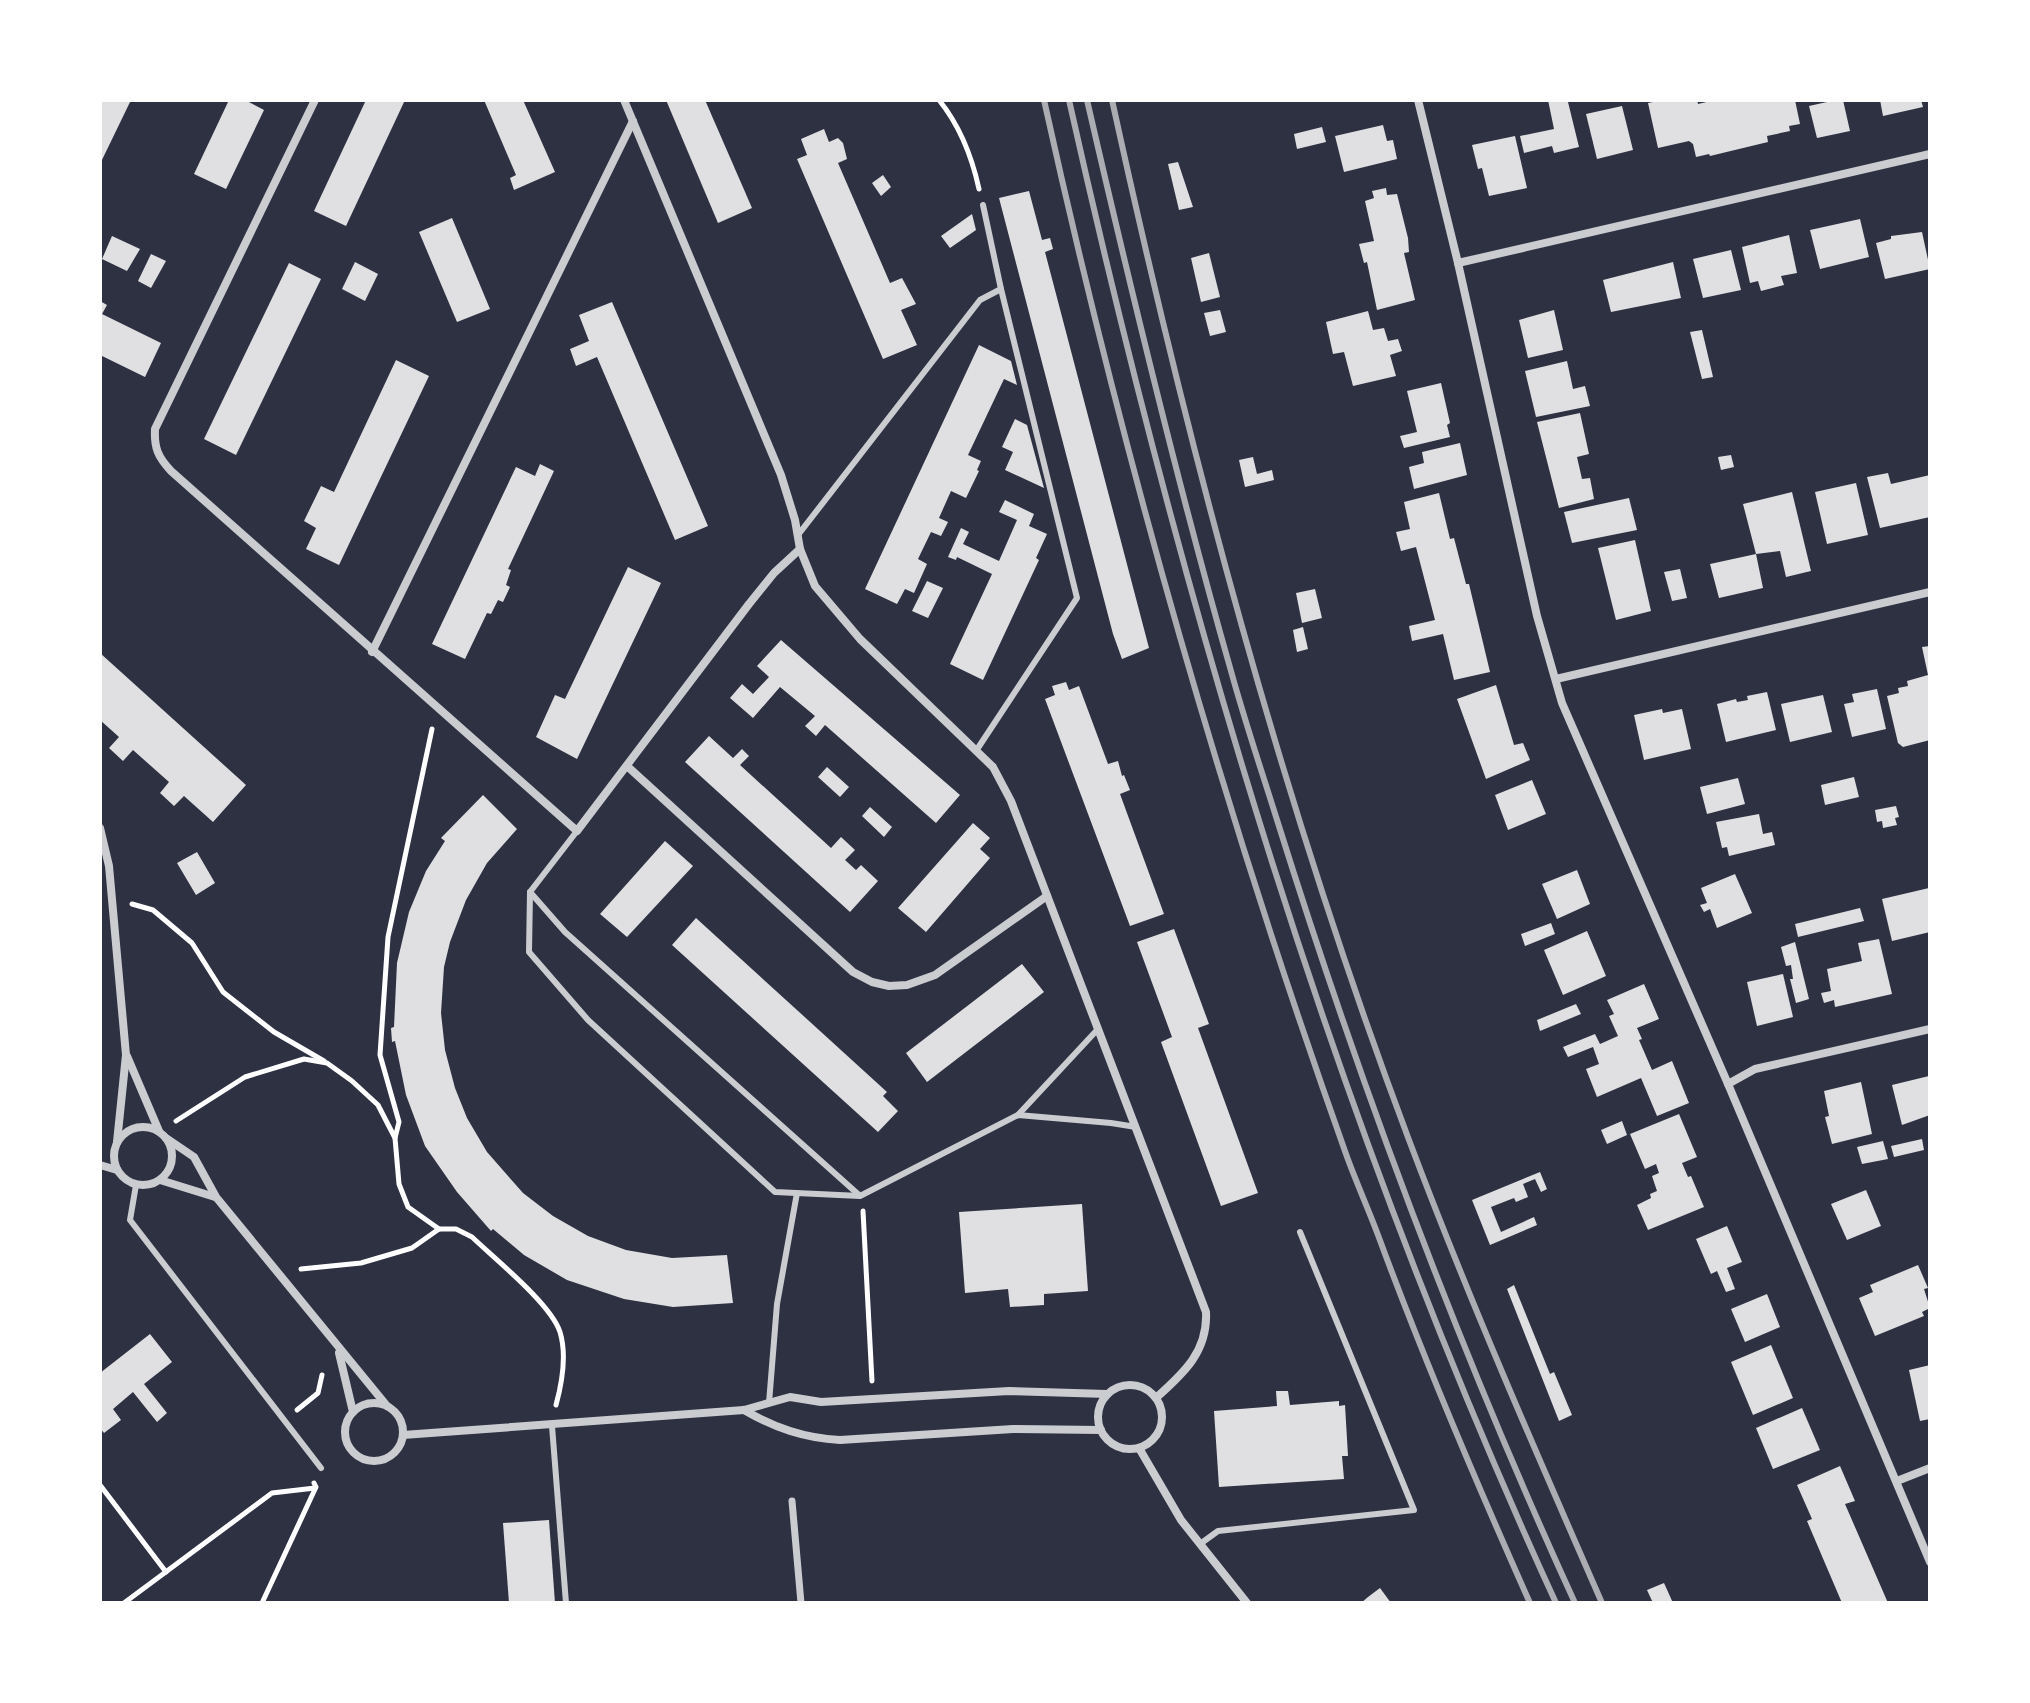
<svg xmlns="http://www.w3.org/2000/svg" width="2030" height="1703" font-family="Poppins,sans-serif">
<rect width="100%" height="100%" fill="#2d3142"/>
<g fill="#e0e0e3">
<path d="M100,100h31l-31,64z"/>
<path d="M229,100h16l19,10 -38,79 -32,-15z"/>
<path d="M366,100h39l-59,126 -32,-15z"/>
<path d="M484,100h39l32,72 -41,18 -4,-12 6,-3z"/>
<path d="M666,100h39l47,108 -34,15z"/>
<path d="M1548,100h26l-6,2 11,45 -25,6 -2,-7 -28,7 -4,-17 34,-7z"/>
<path d="M1663,100h34l1,4 17,-4h80l5,24 -11,2 1,5 -23,5 1,6 -58,14 -1,-2 -13,3 -3,-13 -4,-3 -31,7 -10,-45z"/>
<path d="M1826,100h17l7,31 -33,7 -8,-32 18,-4z"/>
<path d="M1880,100h41l2,7 -40,9z"/>
<path d="M1622,106l11,44 -36,9 -11,-45z"/>
<path d="M1383,125l4,16 6,-1 4,19 -53,13 -9,-36z"/>
<path d="M1322,127l4,15 -29,7 -3,-15z"/>
<path d="M824,129l5,13 9,-4 5,5 4,16 -9,4 52,120 12,-5 14,26 -15,6 16,35 -34,14 -86,-200 10,-4 -6,-16z"/>
<path d="M1515,136l12,52 -38,8 -7,-28 -4,1 -6,-24z"/>
<path d="M1178,162l15,45 -14,3 -11,-46z"/>
<path d="M883,175l8,12 -10,9 -9,-13z"/>
<path d="M1386,188l1,7 10,-1 11,44 1,14 -5,1 11,47 -38,10 -10,-48 -3,1 -5,-19 15,-3 -9,-40 9,-3 -2,-7z"/>
<path d="M1029,191l13,49 8,-2 3,11 -8,3 104,396 -27,11 -9,-25 -114,-436z"/>
<path d="M972,214l4,16 -26,18 -9,-12z"/>
<path d="M452,218l38,91 -33,13 -38,-90z"/>
<path d="M1860,219l9,38 -49,12 -10,-39z"/>
<path d="M1922,232l8,37 -45,10 -9,-36 15,-4v-3z"/>
<path d="M1789,235l8,38 -16,3 3,9 -23,6 -3,-10 -8,2 -8,-36z"/>
<path d="M112,236l28,13 -13,22 -25,-12z"/>
<path d="M1731,250l10,40 -38,8 -10,-39z"/>
<path d="M1209,253l11,44 -19,5 -10,-44z"/>
<path d="M151,254l15,7 -15,27 -13,-7z"/>
<path d="M355,262l23,12 -13,27 -23,-12z"/>
<path d="M1673,262l8,36 -70,14 -8,-32z"/>
<path d="M289,263l32,16 -85,176 -32,-16z"/>
<path d="M100,301l7,4 -5,9 59,29 -16,34 -45,-22z"/>
<path d="M612,302l96,224 -33,14 -78,-183 -21,9 -6,-17 19,-8 -10,-26z"/>
<path d="M1220,310l6,22 -16,4 -6,-23z"/>
<path d="M1554,310l9,40 -35,8 -9,-38z"/>
<path d="M1368,311l5,19 11,-2 4,13 10,-2 4,12 -12,4 6,21 -43,10 -9,-34 -11,2 -7,-32z"/>
<path d="M1702,330l11,47 -11,2 -12,-47z"/>
<path d="M979,345l32,16 6,24 -13,-6 -36,76 13,6 -4,9 2,1 -13,27 -15,-7 -12,27 9,4 -7,14 -10,-4 -13,27 9,5 -13,29 -9,-4 -8,15 -32,-15z"/>
<path d="M396,360l33,16 -90,189 -33,-16 10,-21 -12,-7 17,-35 13,6z"/>
<path d="M1567,361l6,28 12,-3 5,20 -54,11 -11,-46z"/>
<path d="M1441,383l9,40 -3,2 3,12 -46,11 -4,-12 17,-4 -10,-41z"/>
<path d="M1580,413l9,41 -12,3 5,22 8,-1 4,21 -35,9 -22,-86z"/>
<path d="M1015,419l12,6 17,63 -39,-18 8,-18 -11,-5z"/>
<path d="M1460,443l7,32 -53,14 -5,-22 15,-4 -2,-11z"/>
<path d="M1731,455l3,12 -13,3 -3,-13z"/>
<path d="M1253,457l4,17 15,-4 2,10 -29,7 -6,-27z"/>
<path d="M540,464l14,7 -46,98 3,1 -5,15 4,2 -7,15 -5,-2 -7,14 -4,-1 -22,46 -33,-15 84,-177 19,9z"/>
<path d="M1888,473l3,11 39,-9v42l-50,11 -13,-51z"/>
<path d="M1856,483l12,52 -41,9 -12,-52z"/>
<path d="M1792,492l19,79 -25,6 -6,-26 -24,3 7,34 -44,10 -9,-34 46,-10 -13,-50z"/>
<path d="M1439,493l11,46 4,-1 12,46h3l21,88 -36,8 -11,-46 -31,7 -3,-15 26,-6 -19,-73 -15,4 -5,-19 14,-3 -6,-27z"/>
<path d="M1629,498l8,32 -65,13 -8,-31z"/>
<path d="M1005,500l29,14 -5,12 18,8 -11,24 3,2 -56,120 -33,-16 42,-90 -35,-17 -1,3 -8,-3 13,-29 8,4 -6,12 36,17 18,-41 -18,-8z"/>
<path d="M1635,540l16,71 -35,9 -18,-72z"/>
<path d="M628,567l33,16 -84,176 -41,-22 19,-42 10,4z"/>
<path d="M1680,569l7,29 -15,3 -8,-29z"/>
<path d="M927,581l16,7 -15,30 -16,-7z"/>
<path d="M1315,589l7,29 -20,5 -6,-30z"/>
<path d="M1303,627l5,22 -11,3 -4,-22z"/>
<path d="M781,640l179,155 -24,28 -111,-98 -9,11 -11,-10 10,-10 -35,-29 -27,31 -23,-20 12,-14 11,10 16,-17 -12,-11z"/>
<path d="M1930,646v94l-27,7 -5,-4 -11,-47 12,-3 -1,-5 10,-2 -1,-5 21,-6 -6,-28z"/>
<path d="M100,653l146,132 -33,37 -29,-26 -10,10 -14,-13 9,-11 -36,-32 -10,11 -14,-13 10,-11 -19,-17z"/>
<path d="M1066,682l3,8 10,-4 29,78 10,-3 4,15 2,-1 6,15 -10,4 44,120 -34,12 -85,-227 10,-4 -3,-9z"/>
<path d="M1496,685l18,60 9,-2 7,17 -44,19 -29,-80z"/>
<path d="M1877,689l9,40 -34,8 -8,-33 10,-2 -2,-8z"/>
<path d="M1767,692l9,38 -50,12 -9,-38 19,-5 1,3 11,-2 -1,-4z"/>
<path d="M1823,695l9,37 -42,10 -9,-38z"/>
<path d="M1662,709l1,4 19,-4 9,40 -47,11 -10,-45z"/>
<path d="M709,736l24,22 9,-9 7,7 -9,9 91,83 10,-11 14,13 -10,10 11,10 5,-5 17,16 -28,31 -165,-150z"/>
<path d="M827,767l22,20 -9,10 -22,-20z"/>
<path d="M1854,777l5,20 -34,8 -4,-20z"/>
<path d="M1738,778l7,26 -38,10 -7,-27z"/>
<path d="M1532,780l14,34 -38,16 -13,-35z"/>
<path d="M483,795l34,34 -30,34 -21,37 -16,42 -6,25 -3,46 4,37 10,38 12,30 20,34 36,41 30,23 35,20 38,14 46,8 55,-3 6,48 -60,4 -49,-8 -57,-19 -43,-25 -31,-26 -2,2 -34,-39 -32,-46 -19,-51 -11,-54 -3,1 -1,-14 3,-1 3,-64 12,-51 17,-41 19,-30 -4,-3z"/>
<path d="M1896,806l3,11 -4,1 2,7 -14,3 -1,-7 -5,1 -2,-12z"/>
<path d="M870,807l22,20 -8,10 -22,-21z"/>
<path d="M1759,814l4,20 9,-2 3,13 -46,11 -2,-9 -5,1 -6,-26z"/>
<path d="M973,823l17,15 -10,11 10,9 -64,74 -28,-24z"/>
<path d="M665,841l28,25 -66,71 -27,-23z"/>
<path d="M197,852l18,31 -19,12 -19,-32z"/>
<path d="M1577,870l13,34 -33,15 -15,-35z"/>
<path d="M1735,874l17,39 -35,15 -7,-19 -6,3 -4,-7 7,-2 -6,-15z"/>
<path d="M1929,888l1,44 -38,9 -10,-42z"/>
<path d="M1860,908l4,13 -66,16 -3,-13z"/>
<path d="M696,918l191,174 -4,4 15,15 -20,21 -206,-187z"/>
<path d="M1551,923l4,11 -30,12 -4,-12z"/>
<path d="M1174,929l35,95 -11,4 60,165 -37,13 -60,-164 11,-5 -35,-95z"/>
<path d="M1587,931l19,45 -43,19 -19,-45z"/>
<path d="M1879,939l13,55 -57,13 -1,-7 -10,3 -3,-10 10,-2 -4,-22 35,-8 -4,-18z"/>
<path d="M1795,942l14,57 -13,4 -6,-24h3l-2,-14 -5,1 -5,-19z"/>
<path d="M1022,964l22,28 -117,90 -21,-29z"/>
<path d="M1783,974l10,43 -36,9 -10,-44z"/>
<path d="M1644,984l15,35 -22,9 5,11 -3,1 13,30 20,-9 17,42 -32,13 -16,-38 -44,19 -11,-28 13,-5 -6,-17 -25,10 -5,-10 32,-13 5,10 18,-8 -9,-20 5,-2 -7,-14z"/>
<path d="M1576,1004l5,10 -41,17 -3,-11z"/>
<path d="M1929,1076l1,39 -28,10 -10,-40z"/>
<path d="M1861,1082l11,52 -40,10 -7,-27 4,-1 -5,-25z"/>
<path d="M1679,1114l18,43 -15,6 6,14 3,-1 13,31 -56,23 -11,-25 14,-7 -1,-4 7,-3 -5,-15 7,-3 -3,-9 -11,5 -15,-35z"/>
<path d="M1622,1121l5,14 -20,9 -6,-14z"/>
<path d="M1922,1139l2,11 -30,7 -3,-11z"/>
<path d="M1883,1141l5,18 -26,5 -5,-17z"/>
<path d="M1540,1172l7,17 -6,3 -6,-13 -12,5 5,13 -12,5 -2,-4 -23,9 10,25 33,-15 3,8 -47,20 -18,-45z"/>
<path d="M1866,1190l15,36 -34,14 -16,-36z"/>
<path d="M1082,1204l6,87 -44,3v11l-34,2 -2,-18 -43,4 -6,-81z"/>
<path d="M1727,1226l15,36 -15,6 8,21 -9,3 -9,-21 -6,3 -15,-35z"/>
<path d="M1918,1265l10,23 -4,1 6,19 -8,4 2,4 -49,20 -16,-38 14,-6 -3,-7z"/>
<path d="M1514,1285l36,89 4,-2 18,43 -13,6 -52,-132z"/>
<path d="M1767,1294l13,33 -35,15 -14,-33z"/>
<path d="M150,1334l22,28 -28,22 23,29 -10,9 -24,-30 -20,17 8,11 -17,13 -4,-5v-55z"/>
<path d="M1771,1345l22,53 -40,17 -22,-53z"/>
<path d="M1930,1365v54l-10,2 -11,-51z"/>
<path d="M1276,1391h12l2,14 49,-4v5l6,-1 3,51h-6l2,23 -125,8 -5,-76 63,-5z"/>
<path d="M1802,1408l18,42 -47,19 -17,-41z"/>
<path d="M1840,1466l15,35 -10,3 43,99h-46l-35,-82 5,-2 -15,-34z"/>
<path d="M549,1520l6,83h-46l-6,-80z"/>
<path d="M1664,1583l9,20h-20l-6,-13z"/>
<path d="M1380,1588l11,15h-30l7,-6z"/>
</g>
<g fill="none" stroke-linecap="round" stroke-linejoin="round">
<g stroke="#fff" stroke-width="5">
<path d="M939,100c21,26 33,57 40,89"/>
<path d="M132,904l21,6 39,33 31,49 51,40 50,29"/>
<path d="M176,1121l69,-44 59,-18 23,4 25,18 26,24 17,33 4,46 9,23 31,22"/>
<path d="M395,1138l4,-16 -19,-67 8,-118 44,-208"/>
<path d="M863,1211l9,170"/>
<path d="M301,1269l60,-6 51,-15 27,-19h17l16,8c23,22 79,67 88,95 7,23 2,51 -4,73"/>
<path d="M297,1410l21,-17 4,-18"/>
<path d="M100,1485l66,87"/>
<path d="M124,1603l148,-110 43,-5"/>
<path d="M262,1603l54,-116 -2,-4"/>
</g>
<g stroke="#caccd0" stroke-width="6">
<path d="M798,535l182,-235 21,-11"/>
<path d="M976,751l101,-153 -76,-309 -18,-84"/>
<path d="M577,831l-47,61 35,40 294,263"/>
<path d="M530,892l-1,60 59,68 187,172 85,4 158,-81 93,8 25,4"/>
<path d="M1018,1115l80,-86"/>
<path d="M136,1185l-6,35 191,248"/>
<path d="M769,1403l8,-99 20,-111"/>
<path d="M552,1426l14,177"/>
<path d="M1200,1544l18,-13 196,-21 -114,-278"/>
</g>
<path stroke="#caccd0" stroke-width="7" d="M792,1501l9,102"/>
<g stroke="#caccd0" stroke-width="8">
<path d="M315,100l-160,329c-1,19 3,28 16,42l406,360 172,-227 25,-31 26,-24"/>
<path d="M624,100l157,375 14,45 5,29 15,37 45,53 133,128 18,34 195,511c2,39 -22,61 -49,85"/>
<path d="M1418,100l40,163 79,353 25,87 166,381 202,478"/>
<path d="M1458,263l472,-109"/>
<path d="M372,652l261,-531"/>
<path d="M1556,679l374,-87"/>
<path d="M627,766l226,206 19,10 17,4 18,-1 28,-10 112,-79"/>
<path d="M100,828l9,38 17,189 -9,87"/>
<path d="M127,1056l32,75"/>
<path d="M1728,1084l27,-15 175,-40"/>
<circle cx="143" cy="1156" r="29"/>
<path d="M166,1138l28,19 22,40 171,209"/>
<path d="M100,1165l17,5"/>
<path d="M160,1180l55,17"/>
<path d="M339,1353l14,59"/>
<circle cx="1130" cy="1417" r="32"/>
<circle cx="374" cy="1432" r="29"/>
<path d="M744,1410c31,18 60,28 96,30l173,-11 88,1"/>
<path d="M403,1435l341,-25 46,-13 31,5 188,-11 98,3"/>
<path d="M1139,1448l42,72 66,83"/>
<path d="M1897,1481l33,-13"/>
</g>
<g stroke="#abadb3" stroke-width="6">
<path d="M1044,100c79,358 179,709 302,1054 10,28 22,54 32,81 46,125 98,247 152,368"/>
<path d="M1069,100c115,515 266,1022 487,1503"/>
<path d="M1087,100c44,191 90,382 144,571 14,51 31,101 47,152 83,265 181,527 297,780"/>
<path d="M1112,100c77,352 170,703 297,1040 59,157 126,310 193,463"/>
</g>
</g>
<rect width="2030" height="1703" fill="none" stroke="#ffffff" stroke-width="204"/>
</svg>
